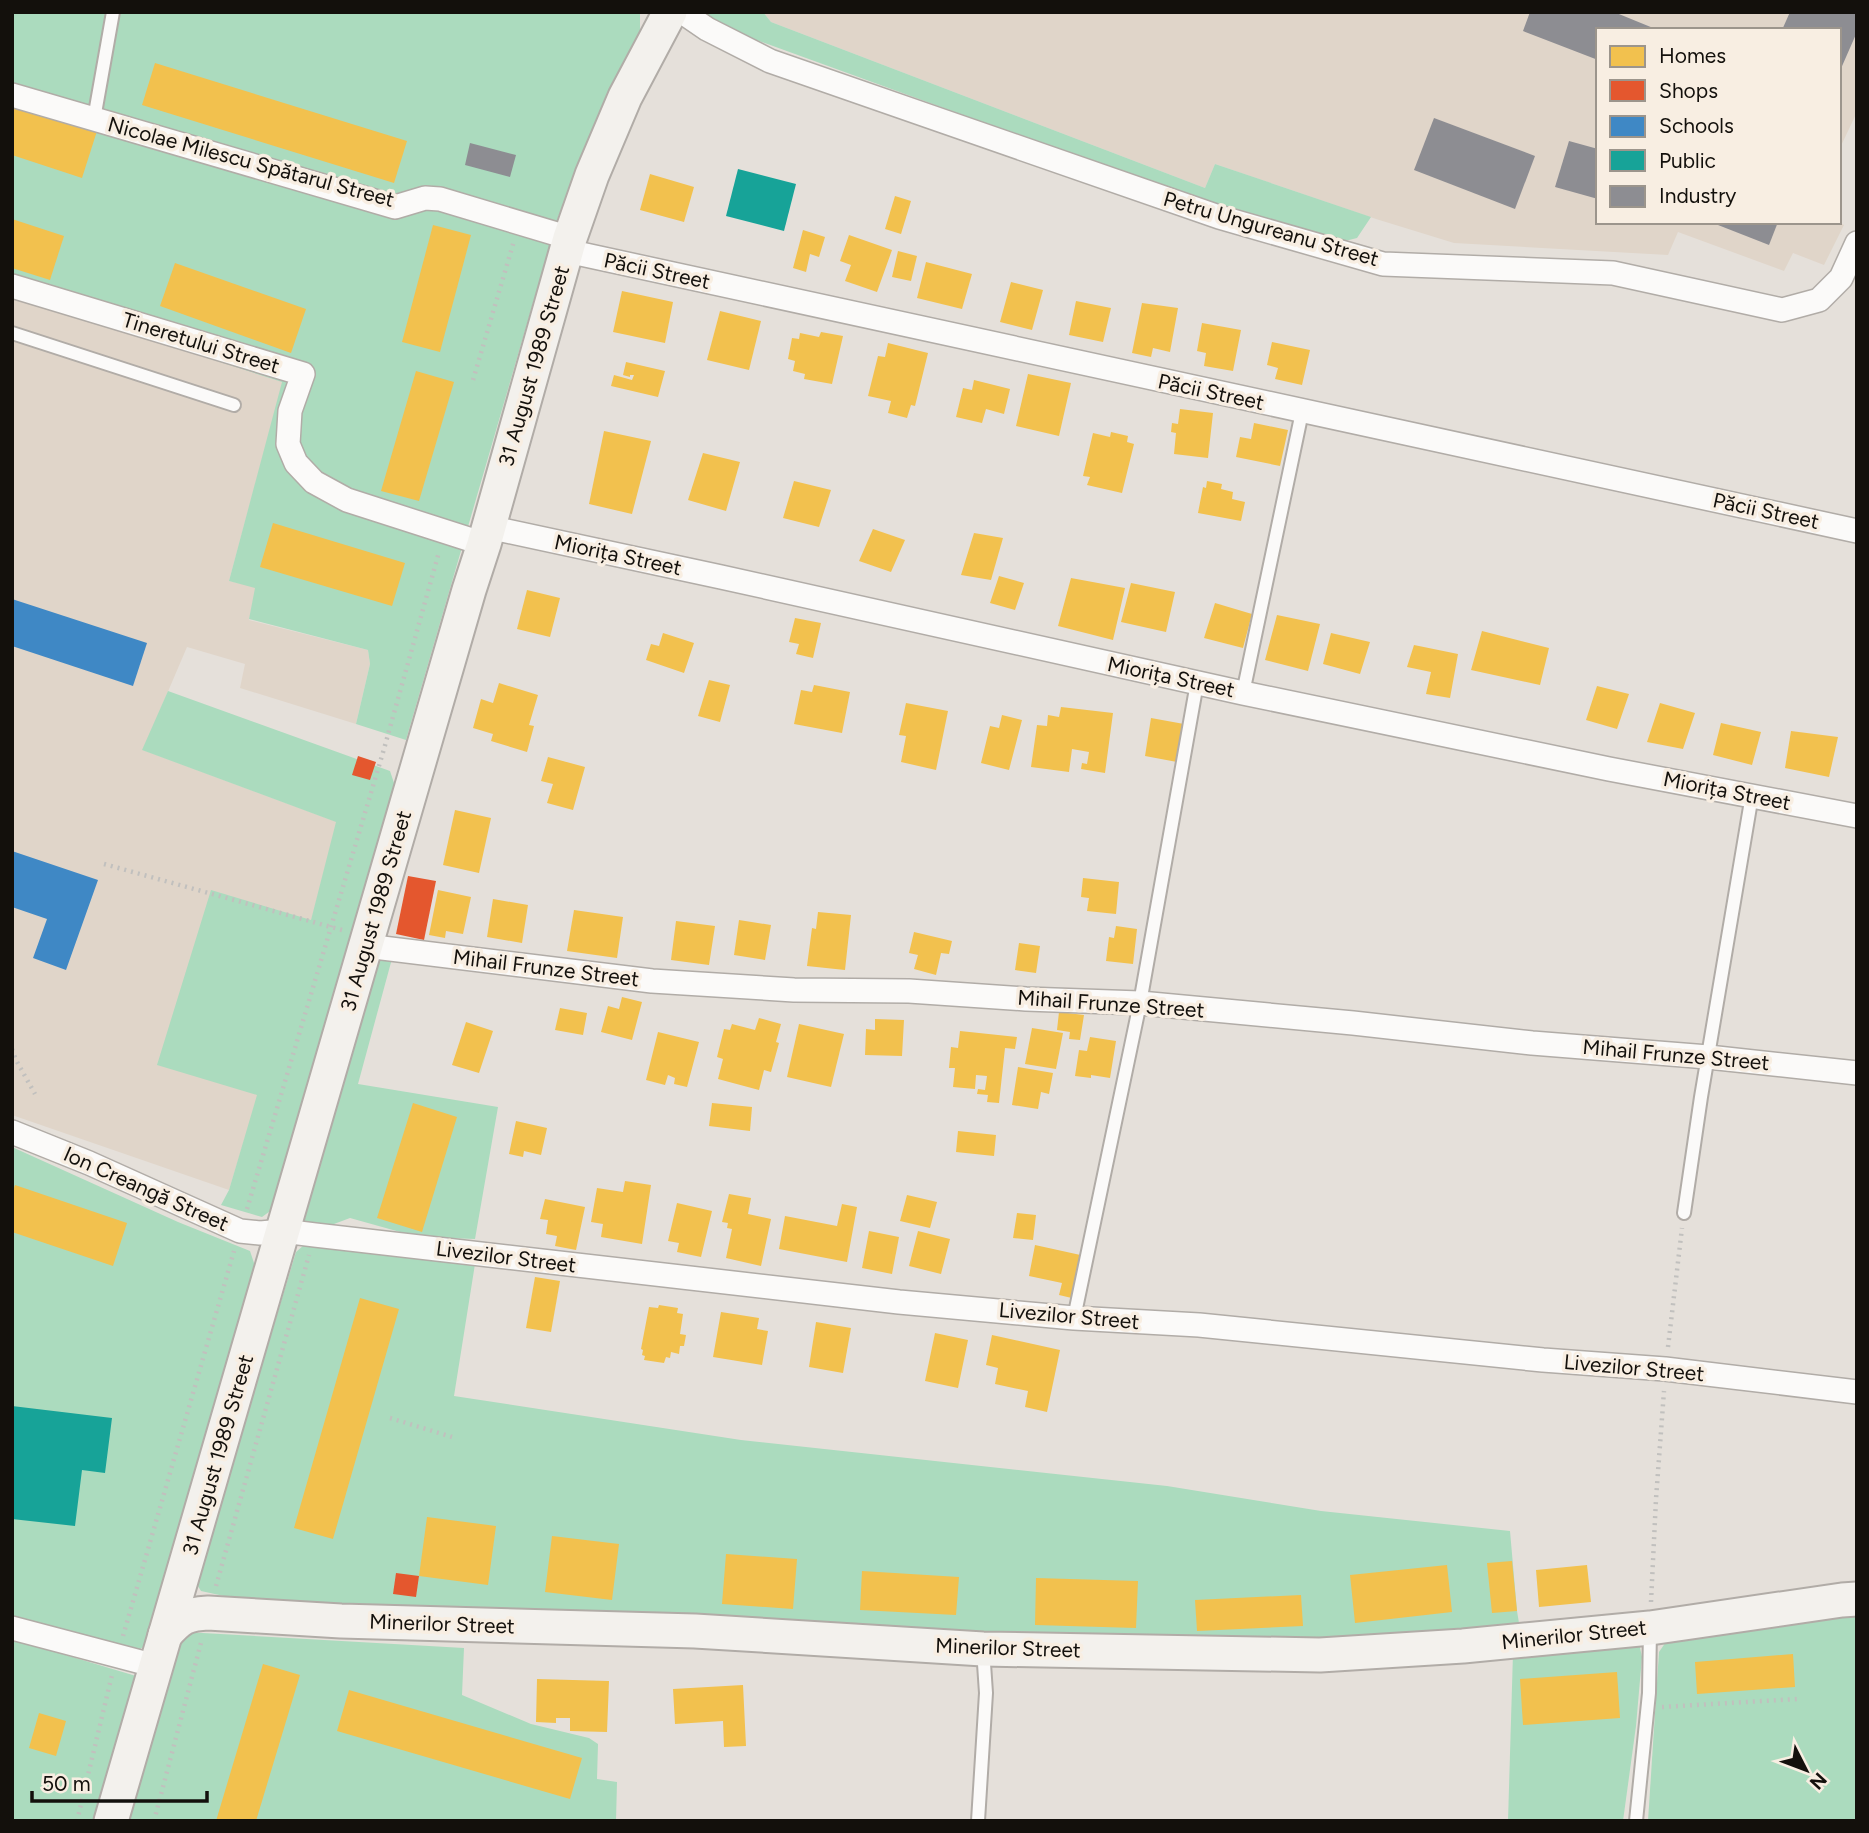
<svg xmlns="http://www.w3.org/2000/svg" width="1869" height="1833" font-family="Figtree,sans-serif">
<rect width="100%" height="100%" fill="#e5e0da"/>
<g fill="#e0d5c9">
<path d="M763,12h1094v100l-18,38v-120h-241v192h240l6,3 -20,40 -31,-12 -9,18 -106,-39 -10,23 -214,-12 -78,-24 -161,-55 -10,24 -434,-166z"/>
<path d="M12,295l271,87 -54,199 27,6 -7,33 119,30 2,14 -14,60 -116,-36 5,-24 -58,-17 -44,103 194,72 -26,99 -82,269 -217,-75z"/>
</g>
<g fill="#abdbbe">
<path d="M12,12h628v19l-20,38 -62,148 -152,523 -50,-16 14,-60 -2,-14 -119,-31 6,-31 -26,-7 53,-199 -270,-87z"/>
<path d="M703,12h60l8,10 434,166 10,-24 156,53 -14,21 -20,5 -137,-42 -482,-175z"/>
<path d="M168,691l222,80 5,15 -122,423 -11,8 -41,-12 8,-15 28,-95 -100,-30 54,-175 100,30 25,-98 -194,-72z"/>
<path d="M393,955l-35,129 140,23 -23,132 -57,-2 -68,-19 -24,9 -22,-5 73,-260z"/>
<path d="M12,1147l166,75 72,29 6,18 -106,373 -14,10 -124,-36z"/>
<path d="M304,1245l171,19 -21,132 287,44 426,46 154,25 189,20 7,80 3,18 -333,14 -815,-34 -139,-11 -32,-7 -5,-8 100,-331z"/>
<path d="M1857,1615v206h-209l11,-169 11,-16 154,-19z"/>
<path d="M185,1632l279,16 -2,47 69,29 58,14 9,6 -1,35 20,3 -1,39h-488l48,-166z"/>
<path d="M12,1639l124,37 -40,145h-84z"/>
<path d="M1639,1643l3,14 -6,69 -13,95h-115l5,-168z"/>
</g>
<g fill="#f2c14e">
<path d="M155,63l252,78 -13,42 -252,-78z"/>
<path d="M12,103l85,28 -15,47 -70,-23z"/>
<path d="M650,174l44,13 -10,35 -44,-12z"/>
<path d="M895,196l16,5 -10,33 -16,-5z"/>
<path d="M12,219l52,17 -14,44 -38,-12z"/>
<path d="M433,225l38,10 -31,117 -38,-10z"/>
<path d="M803,230l22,7 -6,20 -9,-3 -4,18 -13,-4z"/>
<path d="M849,235l43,15 -15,42 -32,-11 6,-16 -11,-4z"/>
<path d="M898,251l19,5 -6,25 -19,-4z"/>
<path d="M926,262l46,12 -10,35 -45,-11z"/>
<path d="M175,263l131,46 -15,44 -131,-47z"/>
<path d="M1011,282l32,8 -11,40 -32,-8z"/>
<path d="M622,291l51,11 -8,41 -52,-11z"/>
<path d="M1076,301l35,7 -8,34 -34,-7z"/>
<path d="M1142,303l36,5 -8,44 -17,-4 -2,9 -19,-4z"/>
<path d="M720,311l41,10 -12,49 -42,-10z"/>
<path d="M1202,323l39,7 -8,41 -29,-5 2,-13 -9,-2z"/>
<path d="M821,332l22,4 -11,48 -28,-5 1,-5 -12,-3 2,-10 -7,-2 4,-21 7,1 1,-6 19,4z"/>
<path d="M1272,342l38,8 -8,35 -27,-6 3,-11 -11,-3z"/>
<path d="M888,343l40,10 -13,53 -4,-1 -4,13 -19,-5 3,-12 -23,-5 10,-40 7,1z"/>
<path d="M626,362l39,9 -7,26 -47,-11 3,-11 18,5 2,-5h-4v2l-7,-2z"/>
<path d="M416,371l38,11 -35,119 -38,-10z"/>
<path d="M1028,374l43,9 -12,53 -43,-10z"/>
<path d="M974,380l36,9 -6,25 -18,-5 -4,14 -26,-6 7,-29 9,2z"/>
<path d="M1180,409l33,4 -5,45 -34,-4 2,-21 -5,-1 1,-9 6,1z"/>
<path d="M1254,423l34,7 -8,36 -44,-9 4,-20 11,2z"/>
<path d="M604,431l47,10 -19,73 -43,-10z"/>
<path d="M1111,432l17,4 -1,6 7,2 -12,49 -35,-8 3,-8 -7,-1 10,-43 17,4z"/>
<path d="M703,453l37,9 -14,49 -38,-11z"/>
<path d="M794,481l37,9 -12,37 -36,-9z"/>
<path d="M1207,481l15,3 -1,5 12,3 -1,7 13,3 -4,19 -43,-8 5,-26 3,1z"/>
<path d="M273,523l132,40 -13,43 -132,-39z"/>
<path d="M873,529l32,11 -14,32 -32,-11z"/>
<path d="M974,533l29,5 -12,42 -30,-5z"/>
<path d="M999,576l25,7 -9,27 -25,-7z"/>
<path d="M1071,578l54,10 -12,52 -55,-14z"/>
<path d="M1131,583l44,9 -9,40 -45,-10z"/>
<path d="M527,590l33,8 -10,39 -33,-8z"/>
<path d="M1215,603l37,11 -9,34 -39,-10z"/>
<path d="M1277,615l43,9 -12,47 -43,-11z"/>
<path d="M795,618l26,5 -8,35 -17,-4 3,-10 -10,-2z"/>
<path d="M1482,631l67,17 -9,37 -69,-15z"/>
<path d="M663,633l31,10 -10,30 -38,-13 5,-16 8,2z"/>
<path d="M1331,633l39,9 -10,32 -37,-10z"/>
<path d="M1414,645l44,9 -8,44 -24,-4 5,-22 -24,-5z"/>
<path d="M709,680l21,5 -10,37 -22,-6z"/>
<path d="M499,683l39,12 -9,30 5,1 -7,26 -36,-11 2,-7 -20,-6 8,-29 12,4z"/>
<path d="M814,685l36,7 -8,41 -48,-9 7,-34 11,2z"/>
<path d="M1597,686l32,8 -12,35 -31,-9z"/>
<path d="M906,703l42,8 -12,59 -35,-8 5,-26 -7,-1z"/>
<path d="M1660,703l35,10 -12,36 -36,-7z"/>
<path d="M1061,707l52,6 -8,60 -24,-4 1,-6 5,1 2,-12 -17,-3 -3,23 -38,-5 6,-42 10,1 1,-11 11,2z"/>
<path d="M1002,715l20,5 -13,50 -28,-7 9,-37 9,2z"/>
<path d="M1151,718l33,6 -7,38 -32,-6z"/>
<path d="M1721,723l40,9 -9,33 -39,-10z"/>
<path d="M1791,731l47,6 -9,40 -44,-9z"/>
<path d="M548,757l37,10 -12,43 -26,-7 6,-19 -12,-3z"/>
<path d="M455,810l36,8 -12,55 -36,-8z"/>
<path d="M1083,878l36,4 -3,32 -29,-3 2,-13 -8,-1z"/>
<path d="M438,890l33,7 -8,37 -17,-3 -1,7 -16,-3z"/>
<path d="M493,899l35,6 -6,38 -35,-6z"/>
<path d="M574,910l49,7 -6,41 -50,-7z"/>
<path d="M818,912l33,3 -6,55 -38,-4 5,-38 4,1z"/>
<path d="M739,920l32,5 -6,35 -31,-5z"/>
<path d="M676,921l39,5 -6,39 -38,-5z"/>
<path d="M1116,926l21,3 -4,35 -27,-3 3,-24 5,1z"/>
<path d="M914,932l38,9 -3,13 -8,-1 -5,22 -22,-6 4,-14 -9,-2z"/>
<path d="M1019,943l21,3 -4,27 -21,-3z"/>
<path d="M622,997l20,5 -10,38 -31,-8 7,-26 11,3z"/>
<path d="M560,1008l27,5 -4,22 -28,-5z"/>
<path d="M1059,1012l25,3 -4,25 -11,-1 1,-7 -13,-2z"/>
<path d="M759,1018l22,6 -5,18 3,1 -8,29 -7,-2 -5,20 -41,-11 5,-20 -6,-2 7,-28 6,1 2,-6 23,6z"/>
<path d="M875,1019l29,1 -2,36 -37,-1 1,-26 9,1z"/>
<path d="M466,1022l27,9 -14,42 -27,-8z"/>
<path d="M799,1024l45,10 -13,53 -44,-10z"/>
<path d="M1032,1028l31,5 -7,36 -31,-5z"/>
<path d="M960,1031l57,6 -2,12 -10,-1 -6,55 -12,-1 1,-7 -11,-1 1,-5 7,1 2,-14 -11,-1 -1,14 -22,-2 2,-19h-6l2,-21 7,1z"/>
<path d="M658,1032l41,10 -12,45 -13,-3 1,-6 -7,-3 -3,10 -19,-5z"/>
<path d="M1090,1037l26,4 -6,37 -19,-3v3l-16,-2 4,-26 8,1z"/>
<path d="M1018,1067l35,6 -4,21 -8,-2 -3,17 -26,-4z"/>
<path d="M413,1103l44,14 -35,115 -45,-14z"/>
<path d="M712,1103l40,4 -2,24 -41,-5z"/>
<path d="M516,1121l31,7 -6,27 -17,-4 -1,6 -14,-3z"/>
<path d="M958,1131l38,4 -2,21 -38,-4z"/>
<path d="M625,1181l26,4 -9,59 -41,-7 2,-13 -12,-2 6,-34 26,4z"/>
<path d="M15,1185l112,38 -14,43 -101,-34v-38z"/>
<path d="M729,1194l22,4 -3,16 23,5 -10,47 -35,-8 6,-29 -5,-1 1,-5 -6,-1z"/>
<path d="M907,1195l30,7 -7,26 -30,-7z"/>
<path d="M545,1199l40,8 -9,43 -21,-4 2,-10 -11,-2 2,-14 -8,-1z"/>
<path d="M677,1203l35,8 -11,46 -24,-5 2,-9 -11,-2z"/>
<path d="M842,1204l15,3 -10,55 -68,-13 6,-33 52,10z"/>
<path d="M1017,1213l19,2 -3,25 -20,-2z"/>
<path d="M869,1231l30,6 -7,37 -30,-6z"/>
<path d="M918,1231l32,8 -9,35 -32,-8z"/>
<path d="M1035,1245l50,11 -9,43 -17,-4 3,-12 -33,-7z"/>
<path d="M535,1277l25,4 -9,51 -25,-4z"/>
<path d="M360,1298l39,11 -66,230 -39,-11z"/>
<path d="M659,1305l19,3 -1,5 6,1 -3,20 6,1 -2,11h-4l-1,8 -8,-2 -1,6 -4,-1 -2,6 -20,-3 1,-4 -3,-1 1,-5 -2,-1 8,-42 9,1z"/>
<path d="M721,1312l38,6 -2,11 11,2 -6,34 -49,-8z"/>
<path d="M816,1322l35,6 -8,45 -34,-6z"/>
<path d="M935,1333l33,7 -10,48 -33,-7z"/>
<path d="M992,1335l68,15 -13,62 -22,-5 3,-16 -33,-7 3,-16 -12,-3z"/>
<path d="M427,1517l69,9 -8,59 -69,-9z"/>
<path d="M552,1536l67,8 -7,56 -67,-8z"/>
<path d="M726,1554l71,5 -4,50 -71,-5z"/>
<path d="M1512,1561l5,50 -25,2 -5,-50z"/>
<path d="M1447,1565l5,47 -97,11 -5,-48z"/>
<path d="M1587,1565l4,37 -52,5 -3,-37z"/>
<path d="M862,1571l97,6 -3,38 -96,-5z"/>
<path d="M1036,1578l102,3 -2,47 -101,-3z"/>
<path d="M1301,1595l2,31 -106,5 -2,-31z"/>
<path d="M1793,1654l2,33 -98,7 -2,-32z"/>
<path d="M263,1664l37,11 -44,146h-40z"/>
<path d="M1617,1672l3,46 -97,7 -3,-46z"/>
<path d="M537,1679l72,2 -2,51 -37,-1v-13h-14v5l-20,-1z"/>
<path d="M743,1685l3,61 -22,1 -1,-26 -48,3 -2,-35z"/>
<path d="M349,1690l233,68 -12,41 -233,-68z"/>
<path d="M39,1713l27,8 -10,35 -27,-8z"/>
</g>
<g fill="#e4572e">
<path d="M358,756l18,6 -6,18 -18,-5z"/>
<path d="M408,876l28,5 -12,59 -28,-6z"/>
<path d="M396,1573l23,3 -3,21 -23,-3z"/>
</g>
<g fill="#3f88c5">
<path d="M12,599l135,44 -14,43 -121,-40z"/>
<path d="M12,851l86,29 -32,90 -33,-12 14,-39 -35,-12z"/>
</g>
<g fill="#17a398">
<path d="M738,169l58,15 -12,47 -58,-15z"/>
<path d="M12,1406l100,12 -7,55 -23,-3 -7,56 -63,-7z"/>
</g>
<g fill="#8d8d92">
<path d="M1530,12h84l44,18h-60v30l-75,-29z"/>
<path d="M1790,12h67v20l-18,41v-43h-57z"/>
<path d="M1434,118l101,38 -20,53 -101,-39z"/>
<path d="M1569,141l29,8v50l-43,-12z"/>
<path d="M470,143l46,12 -6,22 -45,-12z"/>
<path d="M1719,222h59l-9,23 -51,-20z"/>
</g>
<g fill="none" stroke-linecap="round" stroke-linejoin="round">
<defs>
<g id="lane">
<path d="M94,119l19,-107"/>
<path d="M12,333l222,72"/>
<path d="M1243,693l59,-281"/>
<path d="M1684,1213l17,-116 51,-302"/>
<path d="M1074,1318l66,-315 57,-320"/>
<path d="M978,1821l8,-128 -3,-44"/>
<path d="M1636,1821l13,-128 1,-65"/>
</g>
<g id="street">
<path d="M686,12l2,4 19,13 63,32 449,156 164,47 230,9 169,37 37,-10 22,-22 16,-35"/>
<path d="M12,95l383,112 30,-9 15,1 130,39"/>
<path d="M567,251l1290,280"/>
<path d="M12,286l291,88 -13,37 -2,33 8,19 18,19 33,18 137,44"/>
<path d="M488,527l233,50 522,116 366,76 248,47"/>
<path d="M366,946l286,35 142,9 115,1 117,8 114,4 213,20 179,20 176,14 149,16"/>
<path d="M12,1132l77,31 151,68 20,2 23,-2 32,4 584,67 175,16 125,7 344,35 122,9 192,23"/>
<path d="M12,1628l144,38"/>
</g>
<g id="secondary">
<path d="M165,1635c15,-17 21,-21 43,-22l133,8 354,10 288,18 337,6 143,-9 187,-18 192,-28 15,-1"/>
<path d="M111,1821l358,-1231 15,-46 86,-306 22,-63 33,-78 45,-85"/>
</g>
</defs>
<use href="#lane" stroke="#b1aca7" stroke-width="16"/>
<use href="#street" stroke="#b1aca7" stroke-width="26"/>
<use href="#secondary" stroke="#b1aca7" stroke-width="37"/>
<g stroke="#c1c0be" stroke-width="4.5" stroke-dasharray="2 5" stroke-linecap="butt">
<path d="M473,380l41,-139"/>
<path d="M104,864l238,66"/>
<path d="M12,1049l4,11 19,34"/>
<path d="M247,1209l137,-460 55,-197"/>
<path d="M1668,1347l14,-119"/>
<path d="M390,1418l62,19"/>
<path d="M216,1586l93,-331"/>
<path d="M1651,1602l5,-103 8,-108"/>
<path d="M123,1636l111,-385"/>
<path d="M1662,1707l135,-8"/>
<path d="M77,1821l35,-146"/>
<path d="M154,1821l48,-182"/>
</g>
<use href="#lane" stroke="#fbfaf9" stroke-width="12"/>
<use href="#street" stroke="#fbfaf9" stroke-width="23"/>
<use href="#secondary" stroke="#f3f1ed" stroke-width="33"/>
</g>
<g text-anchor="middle" stroke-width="7" stroke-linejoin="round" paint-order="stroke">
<g font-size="21" fill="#13100c" stroke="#f8eee2">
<text transform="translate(251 162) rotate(15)" y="7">Nicolae Milescu Spătarul Street</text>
<text transform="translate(1271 229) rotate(16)" y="7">Petru Ungureanu Street</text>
<text transform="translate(657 271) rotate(12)" y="7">Păcii Street</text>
<text transform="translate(201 343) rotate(17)" y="7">Tineretului Street</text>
<text transform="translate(534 366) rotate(-74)" y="7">31 August 1989 Street</text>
<text transform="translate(1211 392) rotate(12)" y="7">Păcii Street</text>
<text transform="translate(1766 511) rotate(12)" y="7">Păcii Street</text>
<text transform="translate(618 555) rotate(12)" y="7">Miorița Street</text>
<text transform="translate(1171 677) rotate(12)" y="7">Miorița Street</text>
<text transform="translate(1727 791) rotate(11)" y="7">Miorița Street</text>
<text transform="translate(376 911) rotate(-74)" y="7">31 August 1989 Street</text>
<text transform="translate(546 968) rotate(7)" y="7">Mihail Frunze Street</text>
<text transform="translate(1111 1004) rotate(4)" y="7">Mihail Frunze Street</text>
<text transform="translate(1676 1055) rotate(5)" y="7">Mihail Frunze Street</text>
<text transform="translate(146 1189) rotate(24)" y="7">Ion Creangă Street</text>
<text transform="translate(506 1257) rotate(7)" y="7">Livezilor Street</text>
<text transform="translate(1069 1316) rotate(5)" y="7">Livezilor Street</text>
<text transform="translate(1634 1368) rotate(5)" y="7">Livezilor Street</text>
<text transform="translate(218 1455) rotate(-74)" y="7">31 August 1989 Street</text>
<text transform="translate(442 1624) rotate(2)" y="7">Minerilor Street</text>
<text transform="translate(1574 1635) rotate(-6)" y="7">Minerilor Street</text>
<text transform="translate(1008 1648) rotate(2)" y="7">Minerilor Street</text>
</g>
</g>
<rect width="1869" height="1833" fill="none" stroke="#13100c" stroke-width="28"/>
<rect x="1596" y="28" width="245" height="196" fill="#f8eee2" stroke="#9c958c" stroke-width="2"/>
<rect x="1610" y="46" width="35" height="21" fill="#f2c14e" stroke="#9c958c" stroke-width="2"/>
<text x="1659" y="63" font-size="21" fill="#13100c">Homes</text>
<rect x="1610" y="80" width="35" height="21" fill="#e4572e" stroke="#9c958c" stroke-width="2"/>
<text x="1659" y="98" font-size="21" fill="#13100c">Shops</text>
<rect x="1610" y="116" width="35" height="21" fill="#3f88c5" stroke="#9c958c" stroke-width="2"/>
<text x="1659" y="133" font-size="21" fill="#13100c">Schools</text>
<rect x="1610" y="150" width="35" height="21" fill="#17a398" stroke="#9c958c" stroke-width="2"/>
<text x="1659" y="168" font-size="21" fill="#13100c">Public</text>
<rect x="1610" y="186" width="35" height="21" fill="#8d8d92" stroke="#9c958c" stroke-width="2"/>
<text x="1659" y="203" font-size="21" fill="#13100c">Industry</text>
<g transform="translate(1806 1770) rotate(132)" stroke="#f8eee2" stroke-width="5" paint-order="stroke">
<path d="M0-5L12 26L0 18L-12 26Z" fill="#13100c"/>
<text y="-10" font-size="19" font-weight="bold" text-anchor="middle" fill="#13100c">N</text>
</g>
<path d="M32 1791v10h175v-10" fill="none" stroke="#13100c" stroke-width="3.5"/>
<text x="42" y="1791" font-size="21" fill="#13100c" stroke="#f8eee2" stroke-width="5" paint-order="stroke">50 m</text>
</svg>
